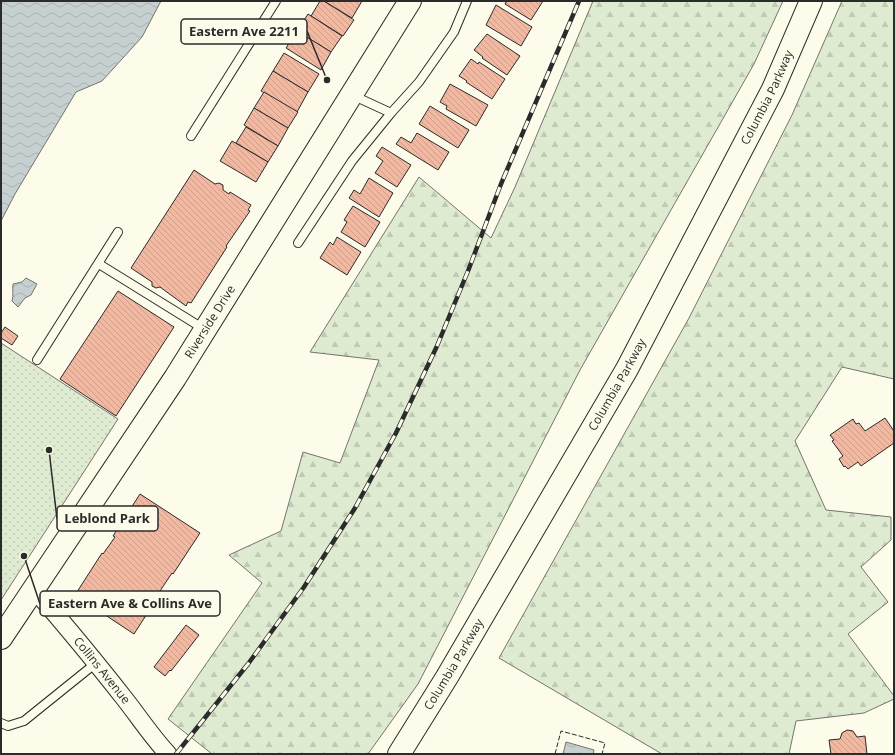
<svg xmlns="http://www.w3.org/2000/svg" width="895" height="755" font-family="'Open Sans',sans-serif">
<defs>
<pattern id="green-dots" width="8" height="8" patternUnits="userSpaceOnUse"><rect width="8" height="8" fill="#deebd1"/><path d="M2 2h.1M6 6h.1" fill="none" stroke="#bfcab4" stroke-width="1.8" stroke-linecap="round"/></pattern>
<pattern id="forest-firs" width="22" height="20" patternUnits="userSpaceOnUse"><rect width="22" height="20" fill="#deebd1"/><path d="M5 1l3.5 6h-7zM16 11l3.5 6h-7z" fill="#bfcab4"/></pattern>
<pattern id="water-waves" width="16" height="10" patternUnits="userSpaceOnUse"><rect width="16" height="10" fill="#c7d0d0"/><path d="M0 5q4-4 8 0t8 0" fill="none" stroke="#abb3b3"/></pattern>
<pattern id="building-back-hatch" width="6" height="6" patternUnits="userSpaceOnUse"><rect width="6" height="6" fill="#f2b8a0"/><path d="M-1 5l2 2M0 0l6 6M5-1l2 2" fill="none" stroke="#d09e8a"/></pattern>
</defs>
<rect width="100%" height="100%" fill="#fdfbea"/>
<path fill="url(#green-dots)" stroke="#74746e" d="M1,343l117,76 -117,181z"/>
<g fill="url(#forest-firs)" stroke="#74746e">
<path d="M593,1h190l-29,63 -174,306 -162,314 -50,70h-156l-44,-35 94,-136 -33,-28 52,-24 22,-79 37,11 39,-103 -69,-8 109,-175 72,61 24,-51z"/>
<path d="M842,1h52v378l-52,-12 -47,74 31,69 65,7v23l-30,27 27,35 -40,32 46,62v3l-30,14 -68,8 -7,33h-127l-163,-96 190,-340 103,-203z"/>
</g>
<g fill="url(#water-waves)" stroke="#74746e">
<path d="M1,1h160l-19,36 -40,44 -26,11 -61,102 -14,27z"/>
<path d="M26,278l11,6 -6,11 -6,3 -7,9 -6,-6c2,-6 0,-11 1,-17l9,-2z"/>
<path d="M566,742l28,8 -1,4h-30z"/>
</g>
<g fill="url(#building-back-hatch)" stroke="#2b2b2b">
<path d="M320,1h4l30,19 -11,16 -32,-20z"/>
<path d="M324,1h38l-10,17z"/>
<path d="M504,1h39l-12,19 -26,-16 1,-2z"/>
<path d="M496,5l36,22 -11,19 -35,-21z"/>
<path d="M308,14l34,22 -11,16 -34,-21z"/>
<path d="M297,31l34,21 -10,18 -35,-22z"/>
<path d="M487,34l33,22 -13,19 -25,-17 1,-1 -9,-7z"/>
<path d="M284,53l35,21 -11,18 -35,-21z"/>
<path d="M471,59l7,5 1,-2 26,17 -13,20 -26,-17 1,-1 -8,-5z"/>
<path d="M273,71l35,21 -11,20 -36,-21z"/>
<path d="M450,84l38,21 -12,21 -30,-17 1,-3 -7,-4z"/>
<path d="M264,92l34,20 -10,16 -34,-20z"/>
<path d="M430,106l39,24 -11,18 -39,-24z"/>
<path d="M254,108l34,20 -10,18 -34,-21z"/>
<path d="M246,127l32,19 -10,16 -32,-19z"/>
<path d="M417,133l32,19 -11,18 -42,-26 5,-7 10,6z"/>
<path d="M232,141l36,21 -12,20 -36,-21z"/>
<path d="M382,147l29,18 -14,22 -22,-14 8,-12 -7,-5z"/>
<path d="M194,170l21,14 4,-1 4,2v5l6,4 1,-2 21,13 -3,5 2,1 -24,35 1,1 -36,56 -3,-1 -2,4 -26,-19 -4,1 -4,-2v-4l-21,-14z"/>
<path d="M369,178l24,15 -14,24 -30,-19 5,-8 6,4z"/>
<path d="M353,206l27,16 -15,25 -24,-15 6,-10 -3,-2z"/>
<path d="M337,237l24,15 -14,23 -27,-17 10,-16 3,3z"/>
<path d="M118,291l56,36 -58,89 -56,-37z"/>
<path d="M5,327l13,9 -6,9 -11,-7v-5z"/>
<path d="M885,418l9,13v12l-33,23 -3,-4 -10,7 -3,-3 -1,1 -5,-8 4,-3 -11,-15 2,-1 -4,-5 23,-16 3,5 3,-1 6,8z"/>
<path d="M140,494l60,39 -27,41 -1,-1 -12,18 1,1 -27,42 -59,-39 27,-42 1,1 12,-17 -2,-1z"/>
<path d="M186,625l13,10 -28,36 -1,-1 -5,6 -11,-9z"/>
<path d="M847,730l6,1 4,6 8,-1 2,18h-36l-2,-14 11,-1 2,-6z"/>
</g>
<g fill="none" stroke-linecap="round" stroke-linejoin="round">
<defs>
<g id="service">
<path d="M352,95l39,18"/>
<path d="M191,136l85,-135"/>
<path d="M298,243l54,-82 39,-48 28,-31 35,-50 13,-31"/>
<path d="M99,264l105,65"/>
<path d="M37,360l81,-128"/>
<path d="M1,723l7,3 16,-5 72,-58"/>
</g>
<g id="minor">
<path id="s1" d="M34,589c31,36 61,72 90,109 15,19 28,39 44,56"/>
</g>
<g id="primary">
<path id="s2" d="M1,638l174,-260 235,-377"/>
</g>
<g id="trunk">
<path id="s3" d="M399,754l48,-77 180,-308 146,-280 38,-88"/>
</g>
</defs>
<use href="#service" stroke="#2b2b2b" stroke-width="10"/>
<use href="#minor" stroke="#2b2b2b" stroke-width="19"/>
<use href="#primary" stroke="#2b2b2b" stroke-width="24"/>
<use href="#trunk" stroke="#2b2b2b" stroke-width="24"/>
<use href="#service" stroke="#fdfbea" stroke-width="8"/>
<use href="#minor" stroke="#fdfbea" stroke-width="17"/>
<use href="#primary" stroke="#fdfbea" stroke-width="22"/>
<use href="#trunk" stroke="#fdfbea" stroke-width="22"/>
<defs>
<path id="rail" d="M176,754l72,-90 56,-77 51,-79 41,-75 41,-87 31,-75 33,-87 78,-183"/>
</defs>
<use href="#rail" stroke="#2b2b2b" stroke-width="4.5"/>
<use href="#rail" stroke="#fdfbea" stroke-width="3" stroke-dasharray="9" stroke-linecap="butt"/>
<path stroke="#2b2b2b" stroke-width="1" stroke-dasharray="5 2" stroke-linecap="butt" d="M555,754l6,-23 44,12 -3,11"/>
</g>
<g text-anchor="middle" stroke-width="3" stroke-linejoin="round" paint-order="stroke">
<g font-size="12" fill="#2b2b2b" stroke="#fdfbea">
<text dy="4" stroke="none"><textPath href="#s3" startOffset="753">Columbia Parkway</textPath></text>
<text dy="4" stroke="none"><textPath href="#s2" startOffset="379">Riverside Drive</textPath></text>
<text dy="4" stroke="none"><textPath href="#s3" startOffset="429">Columbia Parkway</textPath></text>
<text dy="4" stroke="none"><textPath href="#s3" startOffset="105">Columbia Parkway</textPath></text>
<text dy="4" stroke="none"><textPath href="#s1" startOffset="106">Collins Avenue</textPath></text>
</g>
</g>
<path fill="none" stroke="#2b2b2b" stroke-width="1.5" d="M327 80L307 31M49 450L57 519M24 556L40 604"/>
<g fill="#2b2b2b" stroke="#fdfbea" stroke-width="1.5">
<circle cx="327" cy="80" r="4"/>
<circle cx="49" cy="450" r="4"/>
<circle cx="24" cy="556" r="4"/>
</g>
<g fill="#fdfbea" stroke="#2b2b2b" stroke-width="1.5">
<rect x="181" y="19" width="126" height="25" rx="4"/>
<rect x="57" y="506" width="101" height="25" rx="4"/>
<rect x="40" y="591" width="180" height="25" rx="4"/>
</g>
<g font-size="13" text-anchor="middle" font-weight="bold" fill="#2b2b2b">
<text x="244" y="36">Eastern Ave 2211</text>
<text x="107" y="523">Leblond Park</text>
<text x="130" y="608">Eastern Ave &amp; Collins Ave</text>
</g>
<rect width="895" height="755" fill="none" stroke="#2b2b2b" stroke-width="4"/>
</svg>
